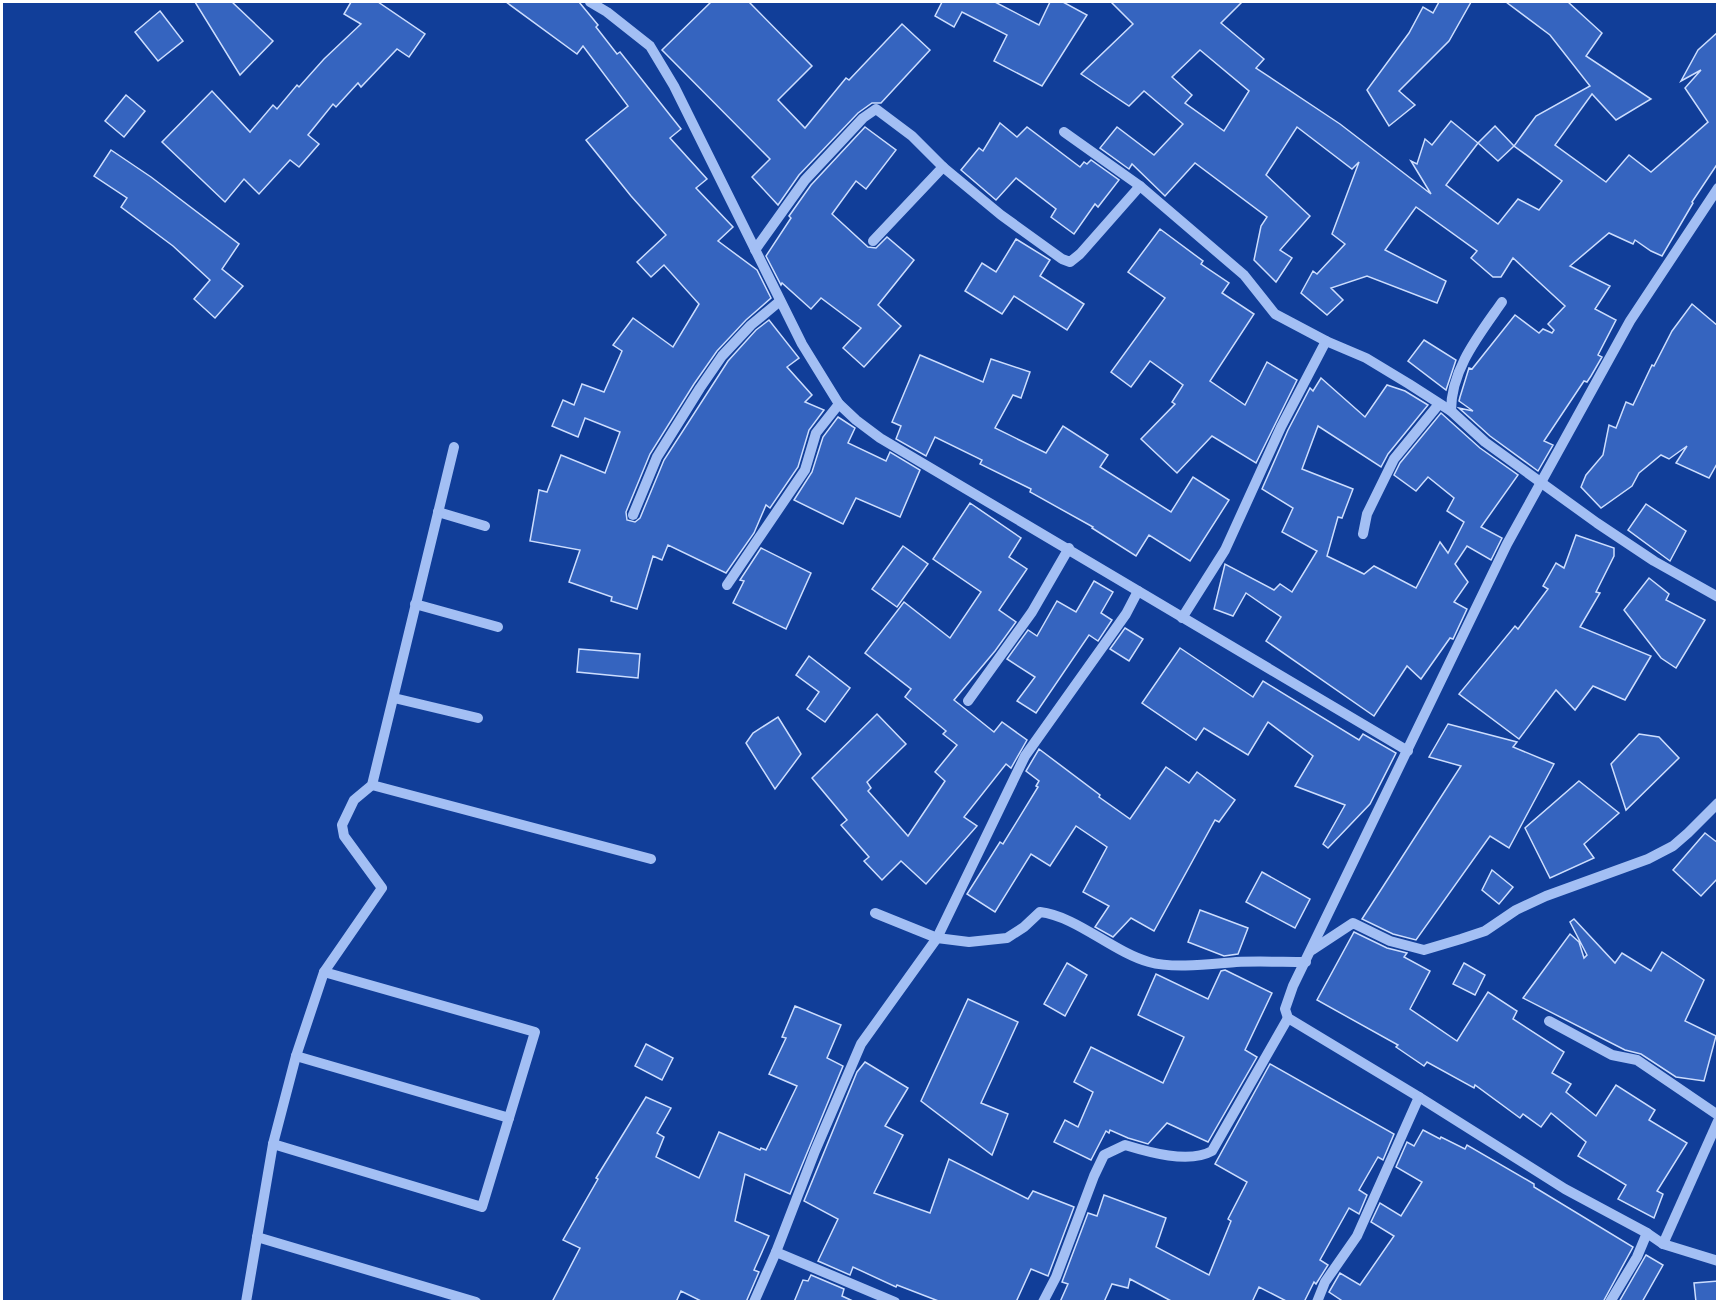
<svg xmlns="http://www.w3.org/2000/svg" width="1719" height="1303" font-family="'IBM Plex Sans',sans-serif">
<rect width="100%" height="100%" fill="#113e99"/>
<g fill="#3564bf" stroke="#ccddfe" stroke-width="1.5" fill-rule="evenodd">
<path d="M195,2h37l41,39 -33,34z"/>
<path d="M351,2h27l47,32 -16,23 -12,-8 -36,38 -3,-4 -22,24 -3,-3 -25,31 11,9 -20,23 -9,-7 -31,34 -15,-15 -19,23 -63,-60 50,-51 38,41 23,-27 4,4 20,-24 2,2 25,-28 37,-35 -17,-10z"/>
<path d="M506,2h73l19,23 -2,2 21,27 3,-2 61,77 -11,9 37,41 -11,9 37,39 -15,14 39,29 14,28 -25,22 -29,31 -23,33 -44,70 -24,58 1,8 8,2 5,-4 24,-58 64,-99 28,-31 13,-10 30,38 -12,9 25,28 -7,7 19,8 -15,20 -11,37 -28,41 -4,-3 -12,28 -28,40 -58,-28 -6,15 -9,-4 -16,53 -26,-8 1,-4 -43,-15 11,-32 -50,-9 9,-51 8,2 14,-37 44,18 15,-41 -35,-14 -7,19 -26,-11 11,-26 11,5 8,-21 22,8 18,-41 -9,-6 20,-27 40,29 26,-43 -35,-39 -13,12 -14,-15 29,-27 -35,-39 -45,-56 42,-34 -45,-60 -6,8z"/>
<path d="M711,2h38l63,64 -34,34 27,28 41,-50 3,2 53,-56 28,26 -49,53h-9l-14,10 -59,62 -21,30 -26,-28 18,-18 -108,-109z"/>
<path d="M941,2h54l44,23 11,-23h13l24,13 -45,71 -48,-25 13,-26 -45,-23 -8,15 -19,-11 7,-14z"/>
<path d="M1111,2h131l-21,21 43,36 -8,9 84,56 91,70 -20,-33 6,3 8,-25 7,6 19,-24 27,22 -32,42 52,39 20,-25 21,11 23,-29 -48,-35 22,-30 54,-30 -40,-51 -44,-33h62l34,31 -16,23 65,43 -35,21 -24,-26 -37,51 51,37 23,-27 22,17 57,-50 -23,-34 16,-18 -20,11 17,-31 20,-18v131l-26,39 1,1 -31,53 -11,-5 -16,-11 -2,4 -24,-11 -39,33 40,20 -15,23 21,11 -18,35 4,2 -11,19 -4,6 -3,-1 -40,60 9,4 -15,26 -48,-35 -31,-28 14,3 -14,-10 1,-4 9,-29 3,1 43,-54 24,18 4,-4 9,4 2,-3 -6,-6 17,-18 -52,-48 -12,19h-8l-22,-19 6,-7 -61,-44 -31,43 61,31 -9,22 -70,-27 -36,12 12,12 -16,15 -26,-22 12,-22 4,3 28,-30 -13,-10 27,-72 -7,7 -55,-42 -31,48 44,41 -30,34 12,8 -16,24 -22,-22 7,-34 6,-9 -72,-54 -30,33 -33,-32 -3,5 -29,-21 17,-21 37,28 29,-31 -39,-33 -15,15 -48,-32 52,-50zM1200,50l49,41 -25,40 -39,-28 7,-8 -20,-18z"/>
<path d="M1439,2h32l-22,39 -50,50 16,14 -26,21 -22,-36 42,-57 14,-26 10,6z"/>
<path d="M160,11l23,30 -25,20 -23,-29z"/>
<path d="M126,95l19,16 -21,26 -19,-16z"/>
<path d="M1000,123l17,14 10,-10 53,40 4,-5 3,2 4,-4 28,20 -21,27 -3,-3 -21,30 -23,-17 5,-8 -40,-31 -20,22 -35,-30 18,-22 4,3z"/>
<path d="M1495,126l19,20 -16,15 -20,-18z"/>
<path d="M865,127l31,23 -30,39 -10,-8 -24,33 36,33 8,1 11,-11 27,23 -36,45 23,21 -37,41 -21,-19 18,-20 -40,-30 -10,11 -29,-26 -1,2 -15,-29 25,-38 -2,-2 22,-31z"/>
<path d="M111,150l40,27 88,67 -17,25 21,17 -28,32 -21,-19 16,-19 -37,-34 -52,-39 6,-9 -33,-22z"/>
<path d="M1160,229l43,32 -2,3 28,19 -7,10 32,21 -44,67 35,24 22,-43 30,18 -41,83 -44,-27 -35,37 -36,-34 34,-35 -3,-2 11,-17 -33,-24 -19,26 -20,-15 54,-74 -37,-26z"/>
<path d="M1016,239l34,21 -10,16 44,28 -17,26 -53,-34 -12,18 -37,-23 17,-28 14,9z"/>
<path d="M1692,304l26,22v136l-9,16 -33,-15 11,-17 -18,13 -8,-4 -22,18 -7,13 -31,22 -20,-21 5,-12 17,-20 6,-30 7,3 10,-26 7,3 19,-40 2,1 18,-35z"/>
<path d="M1424,340l32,20 -10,30 -38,-29z"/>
<path d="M920,355l63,27 8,-23 39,13 -9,26 -8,-3 -18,33 51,25 17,-27 45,29 -8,12 71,45 22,-35 36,23 -39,61 -41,-26 -13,21 -44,-28 1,-1 -63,-35 1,-3 -51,-25 2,-4 -47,-23 -9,19 -30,-17 5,-13 -9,-4z"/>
<path d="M1321,378l44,39 22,-32 18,6 23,14 -40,49 -7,13 -63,-41 -16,43 51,20 -11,29 -4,-1 -11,39 37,18 10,-8 42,22 24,-46 8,11 16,-31 -17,-11 7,-13 -26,-21 -12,14 -22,-16 6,-12 41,-50 39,35 38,27 -37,52 21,11 -11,22 -24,-14 -12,18 13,18 -14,20 13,7 -14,30 -3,-1 -29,41 -14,-13 -33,50 -108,-75 15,-24 -35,-24 -13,23 -19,-7 11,-45 49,26 6,-6 12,8 25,-41 -35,-19 11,-24 -31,-19 26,-59 22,-42 3,3z"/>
<path d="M838,417l17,11 -7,15 38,18 4,-9 30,18 -20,47 -44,-19 -13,26 -49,-24 18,-28 11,-35z"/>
<path d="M970,503l51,35 -12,19 18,12 -28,41 17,12 -21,29 -41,49 40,32 8,-10 25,18 -16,28 -5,-4 -42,53 13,9 -51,58 -25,-23 -19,19 -18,-19 5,-4 -28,-32 6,-5 -35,-42 65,-64 29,30 -39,38 4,6 -3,3 40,45 37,-55 -10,-9 22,-27 -14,-11 3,-3 -41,-34 6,-8 -46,-36 39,-51 46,36 31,-46 -48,-33z"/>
<path d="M1646,504l40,27 -16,30 -42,-31z"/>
<path d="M1576,535l38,13v8l-18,36 4,1 -20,34 71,29 -26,44 -32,-14 -18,24 -19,-20 -37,49 -60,-45 56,-68 3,3 30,-40 -5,-3 13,-23 8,5z"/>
<path d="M903,546l25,18 -31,43 -25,-18z"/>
<path d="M761,548l50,25 -25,56 -53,-26 11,-22 -4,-1z"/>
<path d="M1649,578l20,16 -3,6 39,20 -29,48 -15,-10 -37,-48z"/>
<path d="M1094,581l19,11 -12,21 11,7 -14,21 -9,-6 -53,78 -19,-12 18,-24 -28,-18 21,-29 9,6 20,-35 19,11z"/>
<path d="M1125,628l18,11 -14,22 -19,-12z"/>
<path d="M1180,648l73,49 10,-16 96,59 4,-6 33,19 -26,51 -42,44 -5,-4 22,-39 -50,-19 18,-30 -45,-34 -20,33 -44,-27 -8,12 -54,-37z"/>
<path d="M579,649l61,5 -2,24 -61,-6z"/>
<path d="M809,656l41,32 -25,34 -18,-13 12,-17 -23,-17z"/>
<path d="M778,717l23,37 -26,35 -29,-46 7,-10z"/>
<path d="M1448,724l69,18 -4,5 41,17 -45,84 -19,-12 -74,104 -23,-6 -31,-15 99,-153 -32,-9z"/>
<path d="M1639,734l20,3 20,21 -53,52 -15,-46z"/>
<path d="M1039,749l61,46 -1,2 31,22 36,-52 23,16 8,-11 38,28 -16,22 -4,-2 -61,111 -23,-13 -18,19 -18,-10 14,-21 -26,-14 24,-45 -31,-21 -26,40 -19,-12 -36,58 -28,-18 33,-52 3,2 35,-57 -2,-1 3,-5 -13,-10z"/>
<path d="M1579,781l40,32 -35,31 10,14 -44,20 -25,-50z"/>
<path d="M1705,833l13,10v35l-17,18 -28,-26z"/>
<path d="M1492,870l21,17 -14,17 -17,-14z"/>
<path d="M1262,872l48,27 -15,29 -49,-26z"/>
<path d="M1200,910l48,18 -10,26 -14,2 -36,-14z"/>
<path d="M1574,919l41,44 7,-10 29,18 11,-19 42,28 -19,41 31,15 -12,45 -28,-4 -35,-23 -16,-4 -102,-52 47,-64 9,8 5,16 3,-3 -17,-33z"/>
<path d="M1354,932l33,16 20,5 -3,4 26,14 -20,38 47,32 31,-49 29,19 -4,8 51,33 -12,21 19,11 -5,8 30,24 20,-31 39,25 -6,10 38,23 -30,48 6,3 -9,24 -36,-19 8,-14 -48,-29 8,-14 -35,-29 -10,14 -18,-13 -3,4 -45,-33 -1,3 -47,-26 -3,4 -28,-19 2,-2 -81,-45z"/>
<path d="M1067,963l20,12 -22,41 -21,-12z"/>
<path d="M1464,963l21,12 -10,20 -22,-11z"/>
<path d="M1225,970l47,23 -27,57 12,7 -49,85 -41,-19 -19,21 -20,-6 -18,-8 -1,3 -3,-2 -15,29 -37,-18 11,-22 13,7 15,-35 -19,-10 17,-35 72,36 21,-46 -46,-22 18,-41 52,25 13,-28z"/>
<path d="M968,999l50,23 -37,81 27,11 -16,41 -71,-54z"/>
<path d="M795,1006l46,19 -14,33 16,8 -53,128 -45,-20 -10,47 34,15 -15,34 5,2 -13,30h-43l-22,-11 -5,11h-124l28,-54 -17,-8 35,-61 -2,-1 50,-81 25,11 -14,25 7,4 -8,20 43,21 20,-46 41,18 1,-2 5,2 31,-64 -28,-12 17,-36 -4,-1z"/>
<path d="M646,1044l27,14 -11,22 -27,-14z"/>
<path d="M865,1062l43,26 -23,38 18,9 -29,58 56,20 19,-54 79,40 5,-8 41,16 -26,69 -17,-7 -15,33h-75l-44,-17 -1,2 -43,-20 -3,8 -32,-14 20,-42 -34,-18 53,-129z"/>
<path d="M1270,1064l124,70 -11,26 -5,-3 -19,33 8,5 -8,19 -10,-6 -29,52 8,5 -12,19 -2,-2 -10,20h-16l-29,-15 -7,15h-79l-43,-23 -2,9 -16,-4 -8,18h-44l8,-18 -6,-2 26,-69 9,3 7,-21 62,23 -10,29 53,28 22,-54 -3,-2 19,-37 -32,-18z"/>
<path d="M1423,1130l17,9 1,-2 24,12 2,-4 67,39v3l99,60 -30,55h-259l-15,-10 11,-19 20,12 34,-49 -23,-14 9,-19 21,13 21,-34 -26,-15 11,-25 7,4z"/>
<path d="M1646,1255l17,10 -21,37h-23z"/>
<path d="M811,1275l33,14 -2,7 13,6h-61l9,-22 5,1z"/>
<path d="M1718,1281v21h-22l-2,-19z"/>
</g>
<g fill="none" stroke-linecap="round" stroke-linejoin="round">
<g stroke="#a3bff4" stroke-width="10">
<path d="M590,2l17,10 43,34 24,40 128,258 37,60 17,16 24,18c177,103 352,209 528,313"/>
<path d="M1064,132l76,54 104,89 31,39 51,27 -45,86 -56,123 -43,68"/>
<path d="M1718,188l-88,133 -123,223 -214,442 -8,23 3,9 131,79 146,92 82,44 16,11 55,17"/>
<path d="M873,241l70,-74"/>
<path d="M755,250l50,-70 58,-62 13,-9 36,27 31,31 58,48 61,44 8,3 10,-8 60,-68"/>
<path d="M1326,341l40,17 43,26 42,27 34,31 112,81 57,38 64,36"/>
<path d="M1451,411c0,-42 28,-76 51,-109"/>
<path d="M438,512l47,14"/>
<path d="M633,515l24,-58 43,-69 22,-32 29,-31 29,-24"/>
<path d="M1363,534l4,-20 27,-55 45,-55"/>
<path d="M727,585l78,-115 11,-37 23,-29"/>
<path d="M415,604l83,23"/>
<path d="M394,698l84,20"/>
<path d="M968,701l64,-89 37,-64"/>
<path d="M372,785l279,74"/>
<path d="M875,913l62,25 32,4 38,-4 17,-11 16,-15c36,4 73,40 109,50 24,7 62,2 87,0 23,-1 47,0 70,0"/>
<path d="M1312,950l41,-27 37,18 34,9 37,-11 24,-8 31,-21 30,-14 102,-37 25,-13 15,-13 30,-30"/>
<path d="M1549,1021l63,34 25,5 81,55"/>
<path d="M296,1056l213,62"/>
<path d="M273,1144l209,63 53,-175 -211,-60"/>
<path d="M257,1237l219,65"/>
<path d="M1663,1244l55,-123"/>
<path d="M776,1252l39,-101 46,-107 76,-106 88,-182 101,-142 12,-23"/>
<path d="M246,1302l27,-158 23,-88 28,-84 58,-84 -38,-52 -2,-11 12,-25 18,-15 82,-338"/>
<path d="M754,1302l22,-50 119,50"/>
<path d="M1043,1302l13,-25 38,-101 10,-21 21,-10c23,7 64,19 87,6l76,-133"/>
<path d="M1317,1302l8,-20 32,-46 62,-139"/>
<path d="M1610,1302l27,-45 10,-24"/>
</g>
</g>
<rect width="1719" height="1303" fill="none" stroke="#ffffff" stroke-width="6"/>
</svg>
